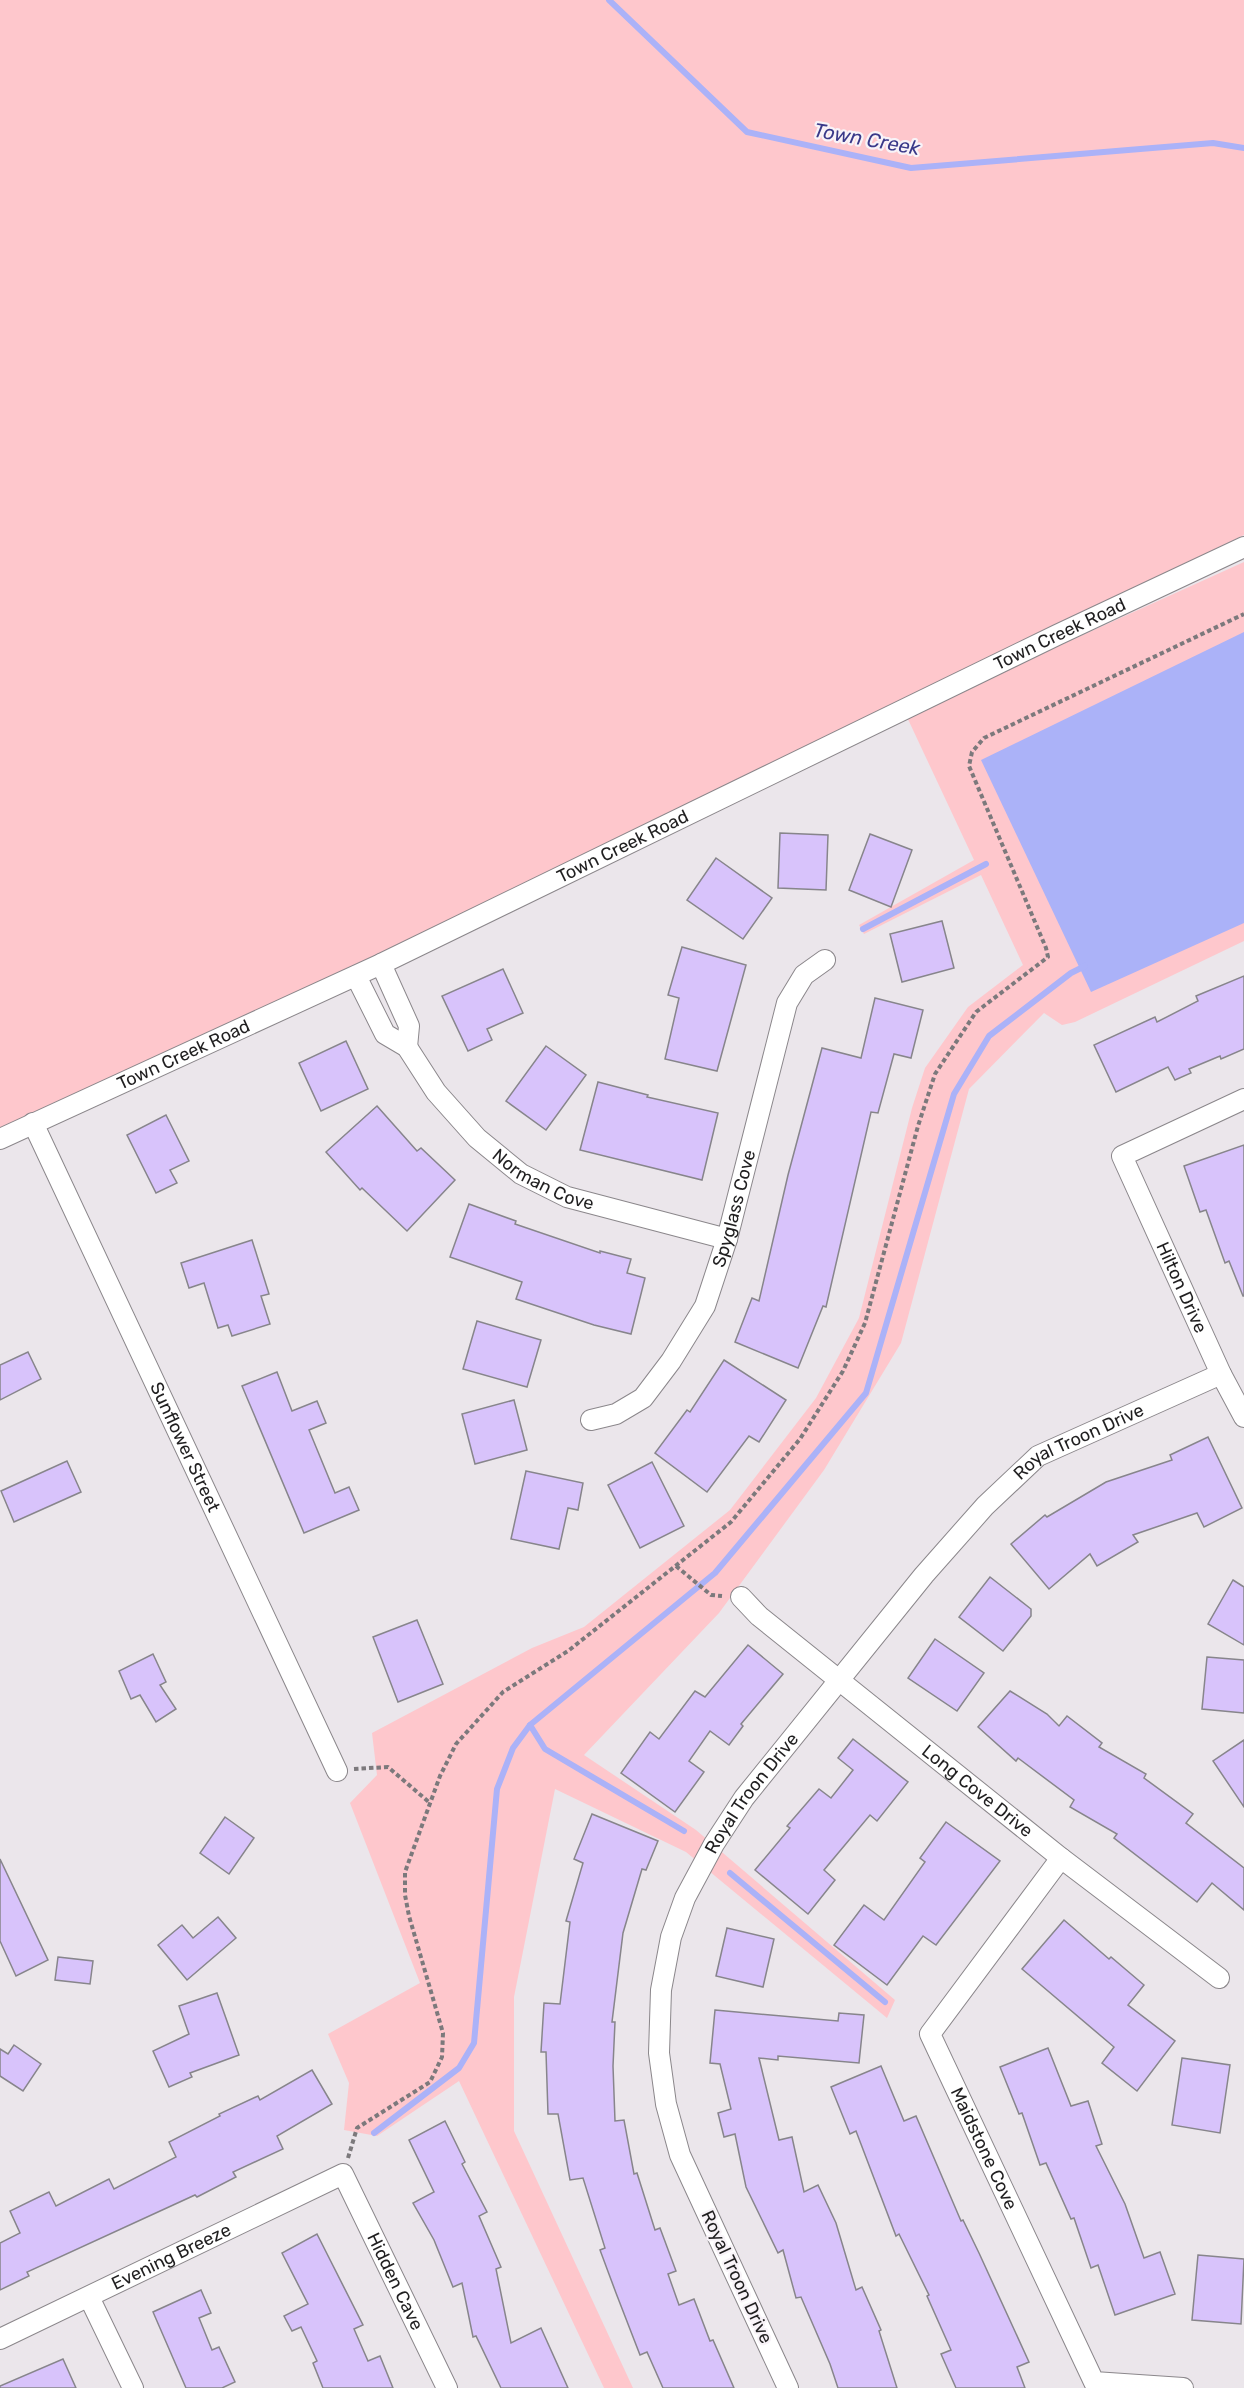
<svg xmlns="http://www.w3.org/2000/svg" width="1244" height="2388" font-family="Rubik,sans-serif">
<rect width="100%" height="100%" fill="#ebe6eb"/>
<g fill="#fec7cc">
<path d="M0,0h1244v535l-1244,603z"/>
<path d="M1244,562v379l-169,81 -13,3 -18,-12 -75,76 -68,254 -77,127 -105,143 -135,142 112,75 199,170 -8,18 -201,-166 -131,-63 -41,208v134l119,257h-29l-145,-307 -82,55 -33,-6 5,-47 -21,-49 92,-51 -70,-180 27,-28 -5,-42 160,-85 52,-21 146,-117 86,-112 43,-80 53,-210 13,-40 43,-61 55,-42 -42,-90 -117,59 -5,-9 115,-65 -68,-145z"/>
</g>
<path fill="#abb2f8" d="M1244,632v291l-153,69 -110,-232z"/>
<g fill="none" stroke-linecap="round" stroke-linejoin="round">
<g stroke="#abb2f8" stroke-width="6">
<path d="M609,0l138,132 164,36 302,-25 31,5"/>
<path d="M863,929l123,-65"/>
<path d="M530,1725l15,24 139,82"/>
<path d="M730,1873l155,129"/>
<path d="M374,2133l85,-65 15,-25 23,-254 16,-41 17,-23 185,-152 151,-180 88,-299 35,-58 82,-63 14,-7"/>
</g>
</g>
<g fill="#d8c3fb" stroke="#87858b" stroke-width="1.5">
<path d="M780,833l48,2 -2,55 -48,-2z"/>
<path d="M870,834l42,16 -21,57 -42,-17z"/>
<path d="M716,858l56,40 -29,41 -56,-39z"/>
<path d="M942,921l12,47 -52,14 -12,-48z"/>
<path d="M682,947l64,18 -29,106 -52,-12 14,-61 -11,-3z"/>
<path d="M503,969l20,44 -36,16 5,11 -24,11 -26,-55z"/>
<path d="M1244,976v73l-23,10 -1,-3 -31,13 2,4 -16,7 -7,-13 -52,25 -22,-47 61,-28 2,5 41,-21 -2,-5z"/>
<path d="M875,998l48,12 -12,48 -17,-4 -16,59 -7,-1 -45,195 -3,-1 -25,62 -63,-26 17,-44 7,3 29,-126 34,-127 39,10z"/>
<path d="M346,1041l22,48 -47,22 -22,-48z"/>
<path d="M546,1046l40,29 -40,55 -40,-29z"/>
<path d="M598,1082l50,13 -1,2 71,16 -16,67 -122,-30z"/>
<path d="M377,1106l40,45 4,-3 34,32 -48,51 -45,-43 -2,2 -34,-38z"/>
<path d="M166,1115l23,46 -19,9 7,13 -21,10 -29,-58z"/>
<path d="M1244,1145v151h-1l-14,-35 -4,2 -19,-53 -6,2 -16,-46z"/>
<path d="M469,1204l47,17 -1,3 85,29v-2l31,8 -4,14 18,5 -14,56 -37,-9 -78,-26 6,-17 -72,-25z"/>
<path d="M252,1240l17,54 -8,2 9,28 -38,12 -4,-11 -10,3 -14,-45 -15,5 -8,-25z"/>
<path d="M477,1321l64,19 -14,47 -64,-18z"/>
<path d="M28,1352l13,27 -41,21v-35z"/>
<path d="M724,1360l62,40 -27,42 -10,-6 -42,56 -52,-39 32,-43 3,2z"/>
<path d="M277,1372l15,39 25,-10 9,22 -17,7 26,63 14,-6 10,23 -55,23 -62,-147z"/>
<path d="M514,1400l13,50 -52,14 -13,-50z"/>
<path d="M1208,1437l34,71 -38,19 -7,-14 -64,22 5,7 -41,24 -7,-12 -41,35 -38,-45 34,-29 2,2 59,-35 66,-22 -2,-5z"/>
<path d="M67,1461l14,31 -67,30 -13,-31z"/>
<path d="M652,1462l32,64 -44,22 -32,-63z"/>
<path d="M526,1471l57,12 -5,27 -10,-2 -9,41 -48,-10z"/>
<path d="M990,1577l41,32v7l-28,35 -44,-34z"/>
<path d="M1233,1580l11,7v58l-36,-21z"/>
<path d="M417,1620l26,64 -45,18 -25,-65z"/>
<path d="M935,1639l49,34 -27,38 -49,-33z"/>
<path d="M748,1645l35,29 -42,50 2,2 -14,19 -19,-14 -21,30 15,11 -29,40 -54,-39 29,-41 9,7 36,-48 10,6z"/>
<path d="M153,1654l13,28 -6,3 16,24 -20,13 -16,-27 -9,4 -12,-28z"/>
<path d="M1207,1657l37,3v53l-42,-4z"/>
<path d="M1010,1691l37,23 12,12 8,-10 35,27 -3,4 47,27 -2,4 49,36 -7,9 58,45v42l-32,-27 -15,19 -83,-64 3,-4 -47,-27 4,-7 -56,-42 -2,3 -38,-34z"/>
<path d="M853,1739l55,43 -31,39 -7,-6 -46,55 11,10 -27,34 -53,-44 35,-42 -3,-2 32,-37 12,9 22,-28 -15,-12z"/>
<path d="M1244,1740v67l-31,-46z"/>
<path d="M592,1814l66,27 -12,29 -4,-1 -19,64 -11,89h3l-2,44 2,55 9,-1 10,54 3,-1 18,57 5,-2 16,43 -8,3 11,31 15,-6 16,42 3,-1 21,48h-71l-16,-36 -7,3 -24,-62 -16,-43 5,-2 -22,-70 -13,2 -12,-66h-10l-2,-62h-5l3,-49 16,1 10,-82 -4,-1 17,-58 -9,-4z"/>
<path d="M225,1817l29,21 -25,36 -29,-21z"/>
<path d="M946,1822l54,39 -64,84 -13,-9 -36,49 -53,-40 30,-40 20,15 41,-58 -5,-4z"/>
<path d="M0,1859l48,101 -32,16 -16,-35z"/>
<path d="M218,1917l18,21 -49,42 -29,-35 24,-20 11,13z"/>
<path d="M1064,1920l45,39 2,-2 33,28 -16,20 47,36 -38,50 -35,-28 12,-16 -92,-78z"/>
<path d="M727,1928l47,11 -11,48 -47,-11z"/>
<path d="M58,1957l35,4 -3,23 -35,-4z"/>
<path d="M217,1993l22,62 -49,18 2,4 -23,10 -16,-36 36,-17 -10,-28z"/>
<path d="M715,2010l123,11 1,-8 25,2 -5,48 -81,-7v4l-19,-2 20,82 13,-3 12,55 14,-7 18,38 20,67 6,-3 19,43 -2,1 18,57h-59l-8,-24 -29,-67 -5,1 -13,-48 -5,3 -32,-66 -11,-53 -11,3 -6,-24 13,-4 -11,-45 -10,-1z"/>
<path d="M14,2045l27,19 -18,27 -23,-15v-27l8,5z"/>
<path d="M1048,2048l23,58 17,-5 14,43 -6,2 29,58 19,54 16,-6 15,42 -60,21 -17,-50 -7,3 -17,-50 -3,1 -25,-56 -6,2 -18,-52 -3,1 -19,-47z"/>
<path d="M1182,2058l48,7 -10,68 -48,-8z"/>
<path d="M881,2066l23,55 12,-5 45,105 2,-1 16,33 50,109 -12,5 8,21h-69l-15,-34 10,-4 -24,-54 2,-1 -30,-61 -3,2 -40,-105 -6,3 -19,-47z"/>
<path d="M312,2070l20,34 -55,32 6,13 -50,23 3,5 -39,20 -2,-2 -168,77 2,4 -29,14v-47l20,-10 -10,-22 39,-19 7,14 53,-27 5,10 62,-32 -7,-15 51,-26 -1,-2 39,-18 2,4z"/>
<path d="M445,2121l20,41 -3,2 25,48 -8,4 22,51 -5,2 15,74 30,-15 27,60h-67l-25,-52 -3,1 -11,-54 -9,4 -19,-47 -21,-37 21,-11 -25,-52z"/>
<path d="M317,2234l46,91 -9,4 14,32 12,-5 13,32h-70l-10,-25 4,-2 -16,-34 -9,4 -8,-15 24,-12 -26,-51z"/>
<path d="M1198,2255l46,4 -3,65 -49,-4z"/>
<path d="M201,2290l10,23 -12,5 13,32 7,-3 16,35 -13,6h-36l-33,-76z"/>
<path d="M63,2359l13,29h-76v-2z"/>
</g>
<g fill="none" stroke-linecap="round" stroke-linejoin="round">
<defs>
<g id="minor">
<path d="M381,964l28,62 -2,21"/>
<path id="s1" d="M356,976l29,58 22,13 29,45 41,46 44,36 46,23 160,42"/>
<path id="s2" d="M1244,1099l-122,57 99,218 23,43"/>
<path id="s3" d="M33,1123l304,648"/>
<path id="s4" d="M0,1139l381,-175 676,-329 187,-88"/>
<path id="s5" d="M591,1420l25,-6 27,-16 28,-37 34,-55 22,-67 60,-236 17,-28 21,-15"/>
<path id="s6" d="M741,1597l18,19 302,242 158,120"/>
<path id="s7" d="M1061,1858l-131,176 164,348 89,6"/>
<path d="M89,2297l44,91"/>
<path id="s8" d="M0,2339l343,-165 104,214"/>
<path id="s9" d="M788,2388l-108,-233 -14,-51 -7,-51 2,-63 10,-53 14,-39 29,-54 30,-46 180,-223 61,-69 53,-50 183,-82"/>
</g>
</defs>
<use href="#minor" stroke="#8b878b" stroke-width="22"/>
<g stroke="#7c797c" stroke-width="4" stroke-dasharray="4.5 3" stroke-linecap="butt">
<path d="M676,1566l35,29 11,1"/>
<path d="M354,1769l34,-2 42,36"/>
<path d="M348,2158l9,-30 73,-46 12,-25 1,-24 -34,-117 -4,-21v-23l35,-96 16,-32 47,-52 65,-41 163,-129 69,-83 43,-68 22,-48 53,-197 17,-52 41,-62 72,-55 -2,-9 -77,-182 3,-14 12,-14 260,-124"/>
</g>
<use href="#minor" stroke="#fff" stroke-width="20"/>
</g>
<g text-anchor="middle" stroke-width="4.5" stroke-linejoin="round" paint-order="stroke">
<g font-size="18" fill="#201f20" stroke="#f8f3f8">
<text dy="6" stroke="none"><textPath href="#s4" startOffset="1174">Town Creek Road</textPath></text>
<text dy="6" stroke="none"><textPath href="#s4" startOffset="688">Town Creek Road</textPath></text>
<text dy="6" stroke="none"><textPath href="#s4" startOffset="202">Town Creek Road</textPath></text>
<text dy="6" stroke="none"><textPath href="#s1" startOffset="285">Norman Cove</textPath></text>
<text dy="6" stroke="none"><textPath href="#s5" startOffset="270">Spyglass Cove</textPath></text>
<text dy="6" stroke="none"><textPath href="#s2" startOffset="279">Hilton Drive</textPath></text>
<text dy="6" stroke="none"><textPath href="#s9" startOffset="1130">Royal Troon Drive</textPath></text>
<text dy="6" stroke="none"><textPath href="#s3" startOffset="358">Sunflower Street</textPath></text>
<text dy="6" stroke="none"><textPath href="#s6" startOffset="306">Long Cove Drive</textPath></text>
<text dy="6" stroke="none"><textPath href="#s9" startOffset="644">Royal Troon Drive</textPath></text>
<text dy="6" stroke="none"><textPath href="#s7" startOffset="346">Maidstone Cove</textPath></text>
<text dy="6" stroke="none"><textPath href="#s8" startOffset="190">Evening Breeze</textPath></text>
<text transform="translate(737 2277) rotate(65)" y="6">Royal Troon Drive</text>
<text dy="6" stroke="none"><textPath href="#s8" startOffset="500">Hidden Cave</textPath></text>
</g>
<g font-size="20" font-style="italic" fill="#3a3989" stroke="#f8f3f8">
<text transform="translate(867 139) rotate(10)" y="7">Town Creek</text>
</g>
</g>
</svg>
